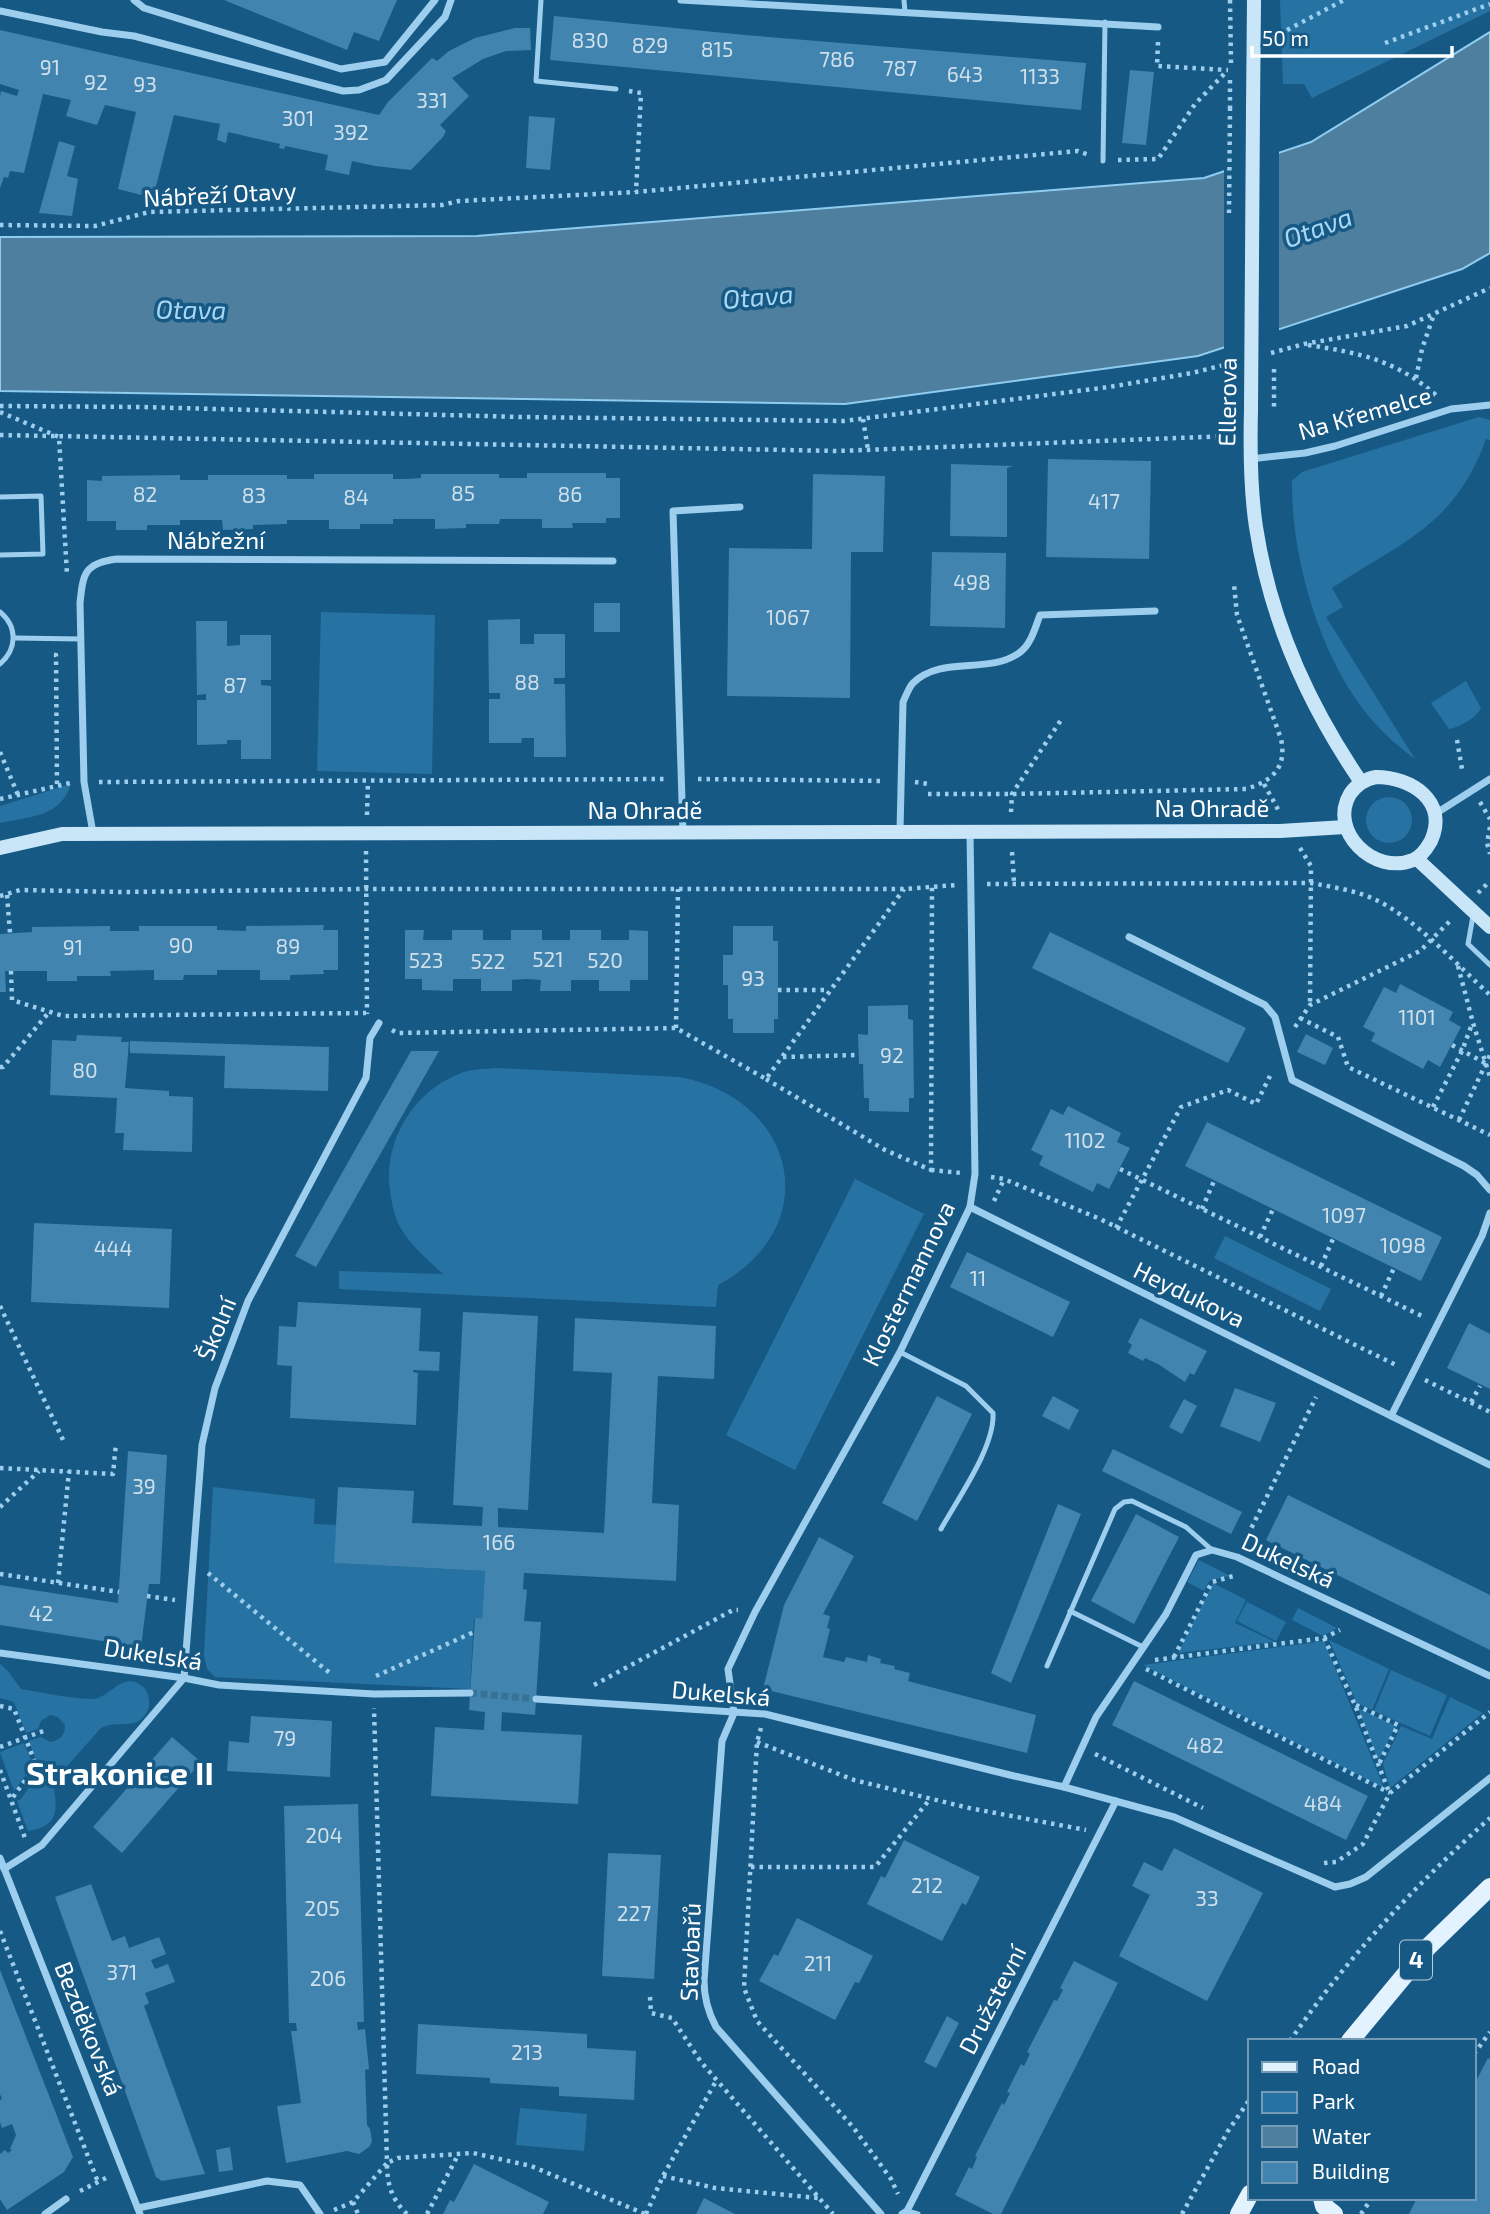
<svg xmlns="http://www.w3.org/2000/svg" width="1490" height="2214" font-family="'Exo 2',sans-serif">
<rect width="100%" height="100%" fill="#175985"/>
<g fill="#2673a3">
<path d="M1280,0h210v11l-178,87 -8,-14h-21z"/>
<path d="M1479,417l11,3v20l-4,-1c-32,88 -84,102 -154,149l11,19 -17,10 89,142c-16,-12 -30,-24 -43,-39 -52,-60 -81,-162 -80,-239l10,-9z"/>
<path d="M321,612l114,3 -3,159 -115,-3z"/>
<path d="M1466,681l15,27c-5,10 -21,19 -32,21l-18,-26z"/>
<path d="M71,784c-11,34 -41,32 -71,39v-17z"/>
<circle cx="1389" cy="820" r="23"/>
<path d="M496,1068l183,9c117,21 148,149 39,208l-2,22 -377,-18v-18l104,3c-16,-15 -32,-28 -43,-47 -7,-14 -10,-32 -11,-47 -1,-48 29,-92 75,-108 10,-3 21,-3 32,-4z"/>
<path d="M855,1179l69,35 -129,256 -69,-35z"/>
<path d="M1225,1236l106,53 -11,22 -106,-53z"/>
<path d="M213,1487l102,12 -1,25 22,1 -1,38 150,8 -3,48h-8l-4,70 -255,-12 -8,-8 -3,-14z"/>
<path d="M1199,1560l31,16 -20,4 -6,11 -17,-9z"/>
<path d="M1213,1583l33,17 -11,23 40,19 -97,11z"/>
<path d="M1247,1602l39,20 -10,19 -39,-20z"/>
<path d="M1298,1608l39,20 -14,8 -31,-16z"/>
<path d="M1329,1640l60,29 -17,41 -15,-7z"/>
<path d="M1324,1641l60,147 -241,-123z"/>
<path d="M0,1664l8,7 13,18c23,4 47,9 70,10 18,1 29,-26 48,-15 7,4 10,9 10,17 1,8 -3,14 -9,19 -10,8 -27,0 -40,9l-47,53c4,26 8,44 -25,49l-11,-30 4,-2 19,-28 -11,-30 12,-4 9,5c10,-1 15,-7 15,-17l-7,-8 -8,-2 -9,6 -3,8 -12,4 -12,-31 -14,-4z"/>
<path d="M1391,1670l56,25 -17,41 -56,-25z"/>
<path d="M1450,1697l33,16 -93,75 -7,-24 18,-38 31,13z"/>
<path d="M1358,1708l38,18 -18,35z"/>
<path d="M24,1743l9,22 -19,26 -14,-39z"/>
<path d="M520,2108l67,6 -3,37 -68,-6z"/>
</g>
<path fill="#4e7f9f" stroke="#8fccf0" stroke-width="2" d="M1490,32v221l-28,16 -264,87 -353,48 -845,-13v-154l477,-1 727,-58 107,-36z"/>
<path fill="#175985" d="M1279,149v184l-55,18v-183z"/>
<g fill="#4084af">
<path d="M224,0h173l-18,41 -25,-9 -7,18z"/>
<path d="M554,16l191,19 341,28 -5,47 -531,-50z"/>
<path d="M515,28h15l1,22 -25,1 -23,8 -31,19 17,18 -29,29 6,6 -3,6 -32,33 -36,-4 -23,-5 -3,14 -24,-5 3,-15 -43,-9 -1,3 -5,-1 1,-4 -52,-12 -2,11 -9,-3 3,-16 -46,-9 -21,83 -35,-9 18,-77 -31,-7 -8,20 -31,-9 5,-16 -28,-6 -19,79 -14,-2 -2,7 -4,-1 -4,11v-91l1,-6 16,5 2,-6 -19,-6v-54l379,85 9,-13 44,-44 5,3 12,-10 26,-13z"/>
<path d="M1130,70l24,2 -8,73 -24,-2z"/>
<path d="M529,116l26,2 -5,52 -24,-2z"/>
<path d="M59,141l16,5 -8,30 11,3 -6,37 -33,-3z"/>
<path d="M1048,459l103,2 -2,98 -103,-2z"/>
<path d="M951,464l62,2 -6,2v69l-57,-1z"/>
<path d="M527,473h79v5h14v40h-14v5h-34l1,5h-31v-9h-42l-1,5h-33v4l-31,1v-10h-42v5h-33v5h-31v-9h-42v4l-34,1v4l-30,1 -1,-10h-42v5h-33v5h-31v-9h-29v-41l15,1v-5l78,-1v5h28v-5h79v4h27v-5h79v5h14l14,-1v-4h78v4h28z"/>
<path d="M813,474l72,2 -2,76h-32l-1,146 -123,-2 2,-148 83,1z"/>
<path d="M932,552l74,1 -1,75 -75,-2z"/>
<rect x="594" y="603" width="26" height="29"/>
<path d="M520,619v25h14v-10h31v44h-11v6h11l1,73h-32v-19h-12l-1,5h-32v-44h11v-6h-11l-1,-73z"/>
<path d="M196,621h31v25l13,-1v-10h31v45h-10v5l10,1v73h-30v-19h-14v4l-30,1v-45h9v-6l-9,1z"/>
<path d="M324,925l-1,5h15v40h-15l1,4 -34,1v5h-30v-10h-43v5h-33l-1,5h-29v-10l-44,1 1,5h-34v5h-30v-10h-42l1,21h-6v-58l32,-2v-5l78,-1v5h29v-5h78v4l29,1v-5z"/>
<path d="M733,926h40v15h5v78h-4v14h-41v-14h-5v-34h-5v-30h10z"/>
<path d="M405,930h19l-1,10h29v-10h31v10h28v-10h31v10h28v-10h31v10h28v-10l19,1v49h-18v11h-31v-11h-28v11h-31l1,-11 -14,-1 -15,1v11h-31v-12h-28v12l-31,-1v-11h-17z"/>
<path d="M1050,932l196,96 -18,35 -196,-95z"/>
<path d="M1400,984l53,28 -4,8 12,7 -21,40 -12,-7 -5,9 -52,-28 4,-8 -12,-6 21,-40 12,6z"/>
<path d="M908,1005v14l5,1 1,78h-5v14l-40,-1v-13h-5l-1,-34h-4l-1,-30 10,1v-29z"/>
<path d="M1306,1034l27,14 -8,17 -28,-13z"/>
<path d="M77,1035l45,2 -1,5h8l-4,46 44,3v5l24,1 -1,55 -69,-2 1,-17h-9l2,-35 -67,-3 2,-55 24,1z"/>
<path d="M130,1041l199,6 -1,44 -104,-3 1,-32 -95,-3z"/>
<path d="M411,1051h28l-123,216 -21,-11z"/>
<path d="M1068,1106l53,27 -4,9 13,6 -21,41 -12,-6 -4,9 -54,-27 4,-9 -12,-6 20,-41 12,6z"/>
<path d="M1207,1122l235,115 -21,44 -236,-115z"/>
<path d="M34,1223l138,6 -3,79 -138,-6z"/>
<path d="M967,1252l103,50 -17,35 -103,-50z"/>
<path d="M298,1302l123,6 -2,43 21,1 -1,19 -26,-1v2l5,1 -2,52 -126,-7 2,-52 -15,-1 2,-39 17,1z"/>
<path d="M463,1312l75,4 -10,194 -30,-2v19l106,6 8,-160 -39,-2 2,-53 141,8 -2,53 -56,-3 -6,127 27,2 -3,76 -152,-8 -1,16 4,1 -3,31 17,1 -6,93 -33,-3 -1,19 81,4 -4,69 -147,-8 4,-69 49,3 1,-18 -16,-2 6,-92 7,1 3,-48 -151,-8 4,-76 76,4 -2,32 70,3 1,-19 -30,-2z"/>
<path d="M1140,1318l67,33 -13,24 -4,-2 -5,9 -27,-18 -13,-6 -2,3 -15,-8 4,-8 -4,-3z"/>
<path d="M1469,1323l21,11v55l-43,-21z"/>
<path d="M1235,1388l41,15 -16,39 -40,-16z"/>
<path d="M937,1396l35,18 -55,107 -35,-18z"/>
<path d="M1053,1396l26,14 -10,20 -27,-14z"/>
<path d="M1184,1399l13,7 -15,28 -13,-7z"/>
<path d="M1113,1449l129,63 -11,22 -129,-63z"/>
<path d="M128,1451l39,4 -7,129h-11l-8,63 -141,-22v-40l118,18z"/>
<path d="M1288,1495l202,100v55l-224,-110z"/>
<path d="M1058,1504l23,10 -70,169 -20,-10z"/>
<path d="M1136,1514l43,23 -45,87 -43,-23z"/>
<path d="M819,1537l35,19 -31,58 7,2 -3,12 3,1 -7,28 21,5 2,-5 21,5 1,-7 13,4 -1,4 15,3 -1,3 16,4 -2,8 128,34 -9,38 -260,-63 -3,-5 20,-80z"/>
<path d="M1134,1681l234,115 -22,44 -234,-115z"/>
<path d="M251,1716l81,5 -2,56 -103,-6 2,-30 20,2z"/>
<path d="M172,1737l29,25 -79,91 -29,-26z"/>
<path d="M358,1804l6,218h-7l1,8 7,-1 4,40 -4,1 2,55 3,4 2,12 -3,6 -10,7 -12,-3 -61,12 -9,-57 24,-3 -10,-72h6l-1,-8h-7l-5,-217z"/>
<path d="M904,1840l76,37 -14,28 -4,-2 -20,38 -75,-37 14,-28 4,2z"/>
<path d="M1174,1848l89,45 -56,108 -88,-45 31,-61 -18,-9 12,-24 18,9z"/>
<path d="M608,1853l53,2 -7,124 -52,-3z"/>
<path d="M91,1884l21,57 13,-5 4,12 30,-11 7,17 -15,6 4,9 13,-5 7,18 -30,11 4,10 -5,3 61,168 -43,7 -6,-4 -101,-280z"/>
<path d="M797,1918l76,38 -14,27 -4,-1 -20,38 -76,-39 15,-27 4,2z"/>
<path d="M1074,1961l44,22 -117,231h-8l-38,-19 14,-28 3,2 5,-12 -2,-1 27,-53 2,2 6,-12 -3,-1 14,-28 3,2 6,-12 -3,-2 27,-52 3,1 6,-11 -3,-2z"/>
<path d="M0,1970l73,187 -9,15 -57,38 -7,-11v-45l5,-4 3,3 4,-3 -2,-1 6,-14 -4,-11 -10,4 -2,-6v-22l2,-1 -2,-5z"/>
<path d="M947,2016l12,7 -23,45 -12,-6z"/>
<path d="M418,2024l169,10v14l49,3 -2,49 -75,-4v-9l-69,-4v-5l-74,-4z"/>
<path d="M1488,2058l2,1v155h-81l8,-16h57v-113z"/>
<path d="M230,2147l3,23 -14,2 -3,-22z"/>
<path d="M474,2164l75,38 -6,12h-100l7,-14 4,2z"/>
<path d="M704,2198l31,16h-39z"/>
</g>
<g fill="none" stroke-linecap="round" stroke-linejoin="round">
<path stroke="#3a7297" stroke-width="7" stroke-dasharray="7 3.5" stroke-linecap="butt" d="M470,1693l66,6"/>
<g stroke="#9dceed" stroke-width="4.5" stroke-dasharray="3.5 5" stroke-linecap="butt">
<path d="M1230,0l1,63"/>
<path d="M1272,38l72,-38"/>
<path d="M1158,42l-1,24 71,4"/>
<path d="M1385,43l105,-39"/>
<path d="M629,91l12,2 -5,99"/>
<path d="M1230,109v-34"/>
<path d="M1118,160l40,-1 37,-55 32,-33"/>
<path d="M0,225l95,1 54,-14 293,-7 17,-4 177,-9 442,-41 11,4"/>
<path d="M1308,345c52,8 88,15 129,51"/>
<path d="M1271,353l33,-9 103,-18 83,-38"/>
<path d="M1416,378l6,-29 12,-35"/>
<path d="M0,406l140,1 382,10 322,4 265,-34 83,-14 40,-10"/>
<path d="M0,412l59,25 8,138"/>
<path d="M863,419l5,31"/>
<path d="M0,435l838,16 392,-15"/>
<path d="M54,655h2l1,131"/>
<path d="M1457,740l5,29"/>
<path d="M0,752l18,43"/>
<path d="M698,779l187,2"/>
<path d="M99,782l566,-3"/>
<path d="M915,782l13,2"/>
<path d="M1264,784l16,29"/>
<path d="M928,794h84l234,-5c27,-8 41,-22 35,-50l-44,-124 -3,-31"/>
<path d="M0,799l70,-16"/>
<path d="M1480,802l10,17"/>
<path d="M1011,812l1,-18 51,-77"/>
<path d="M367,815l1,-34"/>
<path d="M1490,827l-3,16 3,11"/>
<path d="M1300,848l11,18 -1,139"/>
<path d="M366,851l1,163"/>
<path d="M1012,852l2,30"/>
<path d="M987,884l324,-1c21,4 43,7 63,16 40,18 83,66 116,96"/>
<path d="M1478,893l12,-12"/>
<path d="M7,895l3,38"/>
<path d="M0,896l20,-6 104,2 241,-3h539l53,-4"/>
<path d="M1458,966l15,57 17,54"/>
<path d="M11,971l1,29 51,16 303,-3"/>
<path d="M778,990h51"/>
<path d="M1300,1018l38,19 10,30 142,68"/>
<path d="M1295,1027l15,-22 110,-54 32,-32"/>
<path d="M676,1028l2,-139"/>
<path d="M392,1030l5,3 279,-5 90,51 138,-190"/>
<path d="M1452,1045l33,18"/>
<path d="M783,1057l76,-2"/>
<path d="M0,1067h3l47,-56"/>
<path d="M766,1079l119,71 46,20 1,-283"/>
<path d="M1433,1107l29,-56 10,-27"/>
<path d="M1459,1120l31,-65"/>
<path d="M1120,1169l304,148"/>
<path d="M931,1170l30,3"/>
<path d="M991,1177l13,2 96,40 298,147"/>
<path d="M994,1201l10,-22"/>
<path d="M1202,1209l12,-28"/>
<path d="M1116,1228l65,-121 47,-17 28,14 16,-32"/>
<path d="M1260,1237l13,-28"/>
<path d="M1321,1266l12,-27"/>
<path d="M1381,1296l13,-28"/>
<path d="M0,1306l64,136"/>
<path d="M1425,1380l65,32"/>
<path d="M1471,1402l9,-16"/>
<path d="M0,1468l113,6 3,-31"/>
<path d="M0,1507l39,-36"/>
<path d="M1244,1543l72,-146"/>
<path d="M208,1573l123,101"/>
<path d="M0,1574l119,18"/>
<path d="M58,1583l11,-112"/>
<path d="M147,1596l28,4"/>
<path d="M1324,1638l31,67 34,87"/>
<path d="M1174,1657l38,-75 25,-7"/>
<path d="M1155,1660l169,-22 16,-8"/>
<path d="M1146,1669l244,124"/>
<path d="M376,1676l98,-44"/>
<path d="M594,1685l139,-75h5"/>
<path d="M1356,1705l42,20 -19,39"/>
<path d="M0,1706l14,3 22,56 -25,35"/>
<path d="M761,1728l-4,14 -13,246 13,33 96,106 38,52 7,15"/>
<path d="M757,1742l97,38 115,28 117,22"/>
<path d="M0,1747l46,-17"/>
<path d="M1095,1754l108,54"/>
<path d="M0,1770l25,68"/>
<path d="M1324,1863l12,-1 27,-18 27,-51 100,-81"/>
<path d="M751,1867h124l55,-68"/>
<path d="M0,1931l98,251"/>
<path d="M650,1997l1,16 21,5 29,44 132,152"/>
<path d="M1290,2041c55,-81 127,-158 200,-223"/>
<path d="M1474,2054l16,-22"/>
<path d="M663,2176l52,12 103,10"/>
<path d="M80,2191l30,-15"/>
<path d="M353,2202l5,12"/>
<path d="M334,2210l19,-8 34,-39 -13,-455"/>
<path d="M407,2214c-16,-15 -20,-31 -20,-51l11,-5 75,-5 58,13 114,48"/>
<path d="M427,2214l31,-59"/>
<path d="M646,2214l17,-38 53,-95"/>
<path d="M1182,2214l46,-83 22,-32"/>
<path d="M1361,2214l11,-16"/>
</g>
<g stroke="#9dceed" stroke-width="5">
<path d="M541,0l-5,81 80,8"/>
<path d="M904,0l1,12"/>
<path d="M1103,161l2,-139"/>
<path d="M0,497l41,-1 2,58 -43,1"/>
<path d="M0,612c18,15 17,37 0,52"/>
<path d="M14,638l67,1"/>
<path d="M1473,916l-5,28 22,21"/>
<path d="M900,1352l66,34 27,27c2,34 -35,85 -52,116"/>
<path d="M1070,1611l73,36"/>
<path d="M1047,1666l68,-157 9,-7 8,-1 54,26 26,23"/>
<path d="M907,2211l11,3"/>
</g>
<g stroke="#9dceed" stroke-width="7">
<path d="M134,0l10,8 197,61 44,-7 50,-62"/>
<path d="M681,0l477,27"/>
<path d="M0,11l102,21 32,4 209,55 16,-1 27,-10 59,-63 6,-17"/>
<path d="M1250,459l55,-6 30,-7 116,-37 39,-4"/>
<path d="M1435,814l55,-35"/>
<path d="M900,831l3,-129c3,-6 6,-15 10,-19 29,-28 75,-8 106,-30 12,-8 16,-25 21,-38l115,-4"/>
<path d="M93,833l-9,-51 -4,-179c3,-29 4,-40 37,-44l496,2"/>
<path d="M683,833l-10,-322 67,-4"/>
<path d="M1129,937l136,68 10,12 17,63 172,86 13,9 13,15"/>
<path d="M970,1207l520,258"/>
<path d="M1391,1416l91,-180 8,-23"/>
<path d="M0,1653l184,25 35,7 155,9 96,-1"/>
<path d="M184,1678l18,-233 13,-57 33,-87 118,-223 4,-40 9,-15"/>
<path d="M536,1699l229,15 249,62 50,11 110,30 161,70 15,-3 16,-7 124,-99"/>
<path d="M734,1713l-6,-44 27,-57 145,-260 70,-145 5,-33 -5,-342"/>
<path d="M734,1713l-12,28 -18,240c0,18 4,31 12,46l165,187"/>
<path d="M1064,1787l32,-70 70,-103 30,-59 16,-5 25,7 253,119"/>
<path d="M0,1858l140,356"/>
<path d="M4,1869l38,-24 142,-167"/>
<path d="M138,2208l129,-27 33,4 20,29"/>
<path d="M45,2214l21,-15"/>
<path d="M902,2214l5,-3 209,-410"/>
</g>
<g stroke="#c9e6f9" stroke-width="14">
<path d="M1253,109l1,-109"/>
<path d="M1251,410c-1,39 -1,78 5,117 14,92 53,179 105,255"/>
<path d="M1376,777c35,0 73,24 55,64 -4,7 -10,16 -18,19 -39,16 -85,-29 -63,-66 7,-10 15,-15 26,-17z"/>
<path d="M0,848l62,-14 1218,-3 65,-4"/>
<path d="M1417,859l73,68"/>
</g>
<g stroke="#e3f2ff" stroke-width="18">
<path d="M1350,2041l78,-94 62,-60"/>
<path d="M1322,2198l2,8 10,8"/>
<path d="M1239,2214l11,-20"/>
</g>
<g stroke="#9dceed" stroke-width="4.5" stroke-dasharray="3.5 5" stroke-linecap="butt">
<path d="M1229,213l1,-104"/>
<path d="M1274,369v41"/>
</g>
<path stroke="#c9e6f9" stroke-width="14" d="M1251,410l2,-301"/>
</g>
<g text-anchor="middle" stroke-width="7" stroke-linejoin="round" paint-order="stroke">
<g font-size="21" fill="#cfe0eb">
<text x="590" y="48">830</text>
<text x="650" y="53">829</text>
<text x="717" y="57">815</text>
<text x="837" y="67">786</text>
<text x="50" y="75">91</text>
<text x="900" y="76">787</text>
<text x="965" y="82">643</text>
<text x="1040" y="84">1133</text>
<text x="96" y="90">92</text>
<text x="145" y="92">93</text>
<text x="432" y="108">331</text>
<text x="298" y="126">301</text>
<text x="351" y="140">392</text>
<text x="463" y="501">85</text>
<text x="145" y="502">82</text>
<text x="570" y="502">86</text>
<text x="254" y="503">83</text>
<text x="356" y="505">84</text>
<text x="1104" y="509">417</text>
<text x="972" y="590">498</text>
<text x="788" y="625">1067</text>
<text x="527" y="690">88</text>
<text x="235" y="693">87</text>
<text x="181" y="953">90</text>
<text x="288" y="954">89</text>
<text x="73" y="955">91</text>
<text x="548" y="967">521</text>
<text x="426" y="968">523</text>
<text x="605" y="968">520</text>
<text x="488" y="969">522</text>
<text x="753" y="986">93</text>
<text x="1417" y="1025">1101</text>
<text x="892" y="1063">92</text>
<text x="85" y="1078">80</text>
<text x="1085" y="1148">1102</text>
<text x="1344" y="1223">1097</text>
<text x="1403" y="1253">1098</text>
<text x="113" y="1256">444</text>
<text x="978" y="1286">11</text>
<text x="144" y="1494">39</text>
<text x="499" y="1550">166</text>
<text x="41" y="1621">42</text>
<text x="285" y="1746">79</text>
<text x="1205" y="1753">482</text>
<text x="1323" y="1811">484</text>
<text x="324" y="1843">204</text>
<text x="927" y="1893">212</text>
<text x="1207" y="1906">33</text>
<text x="322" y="1916">205</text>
<text x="634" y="1921">227</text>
<text x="818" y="1971">211</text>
<text x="122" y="1980">371</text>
<text x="328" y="1986">206</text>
<text x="527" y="2060">213</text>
</g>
<rect fill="#175985" stroke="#b9cdda" stroke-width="2" x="1400" y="1940.5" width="32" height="39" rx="5"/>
<g font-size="23" font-weight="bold" fill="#fff">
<text x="1416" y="1968">4</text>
</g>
<g font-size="24" fill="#fff" stroke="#175985">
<text transform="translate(220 195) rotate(-3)" y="8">Nábřeží Otavy</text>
<text transform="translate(1228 402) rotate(-89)" y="8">Ellerova</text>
<text transform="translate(1365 414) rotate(-16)" y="8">Na Křemelce</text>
<text x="216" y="549">Nábřežní</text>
<text x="1212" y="817">Na Ohradě</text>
<text x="645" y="819">Na Ohradě</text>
<text transform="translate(909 1284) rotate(-64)" y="8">Klostermannova</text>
<text transform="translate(1189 1295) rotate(26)" y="8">Heydukova</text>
<text transform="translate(217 1329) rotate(-68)" y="8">Školní</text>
<text transform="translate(1288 1561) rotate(25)" y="8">Dukelská</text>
<text transform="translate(153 1655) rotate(9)" y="8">Dukelská</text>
<text transform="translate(721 1694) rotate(5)" y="8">Dukelská</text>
<text transform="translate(691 1952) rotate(-88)" y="8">Stavbařů</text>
<text transform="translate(993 2000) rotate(-63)" y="8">Družstevní</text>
<text transform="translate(88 2029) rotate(68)" y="8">Bezděkovská</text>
</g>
<g font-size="26" font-style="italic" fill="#a8d8f5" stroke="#175985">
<text transform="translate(1318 228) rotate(-20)" y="9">Otava</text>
<text transform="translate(758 297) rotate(-5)" y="9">Otava</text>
<text transform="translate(191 310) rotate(1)" y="9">Otava</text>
</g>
<g font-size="32" font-weight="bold" fill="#fff" stroke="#175985">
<text x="120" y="1785">Strakonice II</text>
</g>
</g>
<rect x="1248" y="2039" width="228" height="161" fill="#175985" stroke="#749bb6" stroke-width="2"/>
<rect x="1262" y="2062" width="35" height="10" fill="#e3f2ff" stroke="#749bb6" stroke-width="2"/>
<text x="1312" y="2074" font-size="21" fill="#ffffff">Road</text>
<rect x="1262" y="2092" width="35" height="21" fill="#2673a3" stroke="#749bb6" stroke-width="2"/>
<text x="1312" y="2109" font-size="21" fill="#ffffff">Park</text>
<rect x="1262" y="2126" width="35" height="21" fill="#4e7f9f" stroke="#749bb6" stroke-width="2"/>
<text x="1312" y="2144" font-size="21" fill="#ffffff">Water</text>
<rect x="1262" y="2162" width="35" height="21" fill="#4084af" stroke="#749bb6" stroke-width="2"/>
<text x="1312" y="2179" font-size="21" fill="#ffffff">Building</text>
<path d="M1252 46v10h200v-10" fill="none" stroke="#ffffff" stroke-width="3.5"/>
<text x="1262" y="46" font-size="21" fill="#ffffff" stroke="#175985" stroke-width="5" paint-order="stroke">50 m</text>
</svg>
